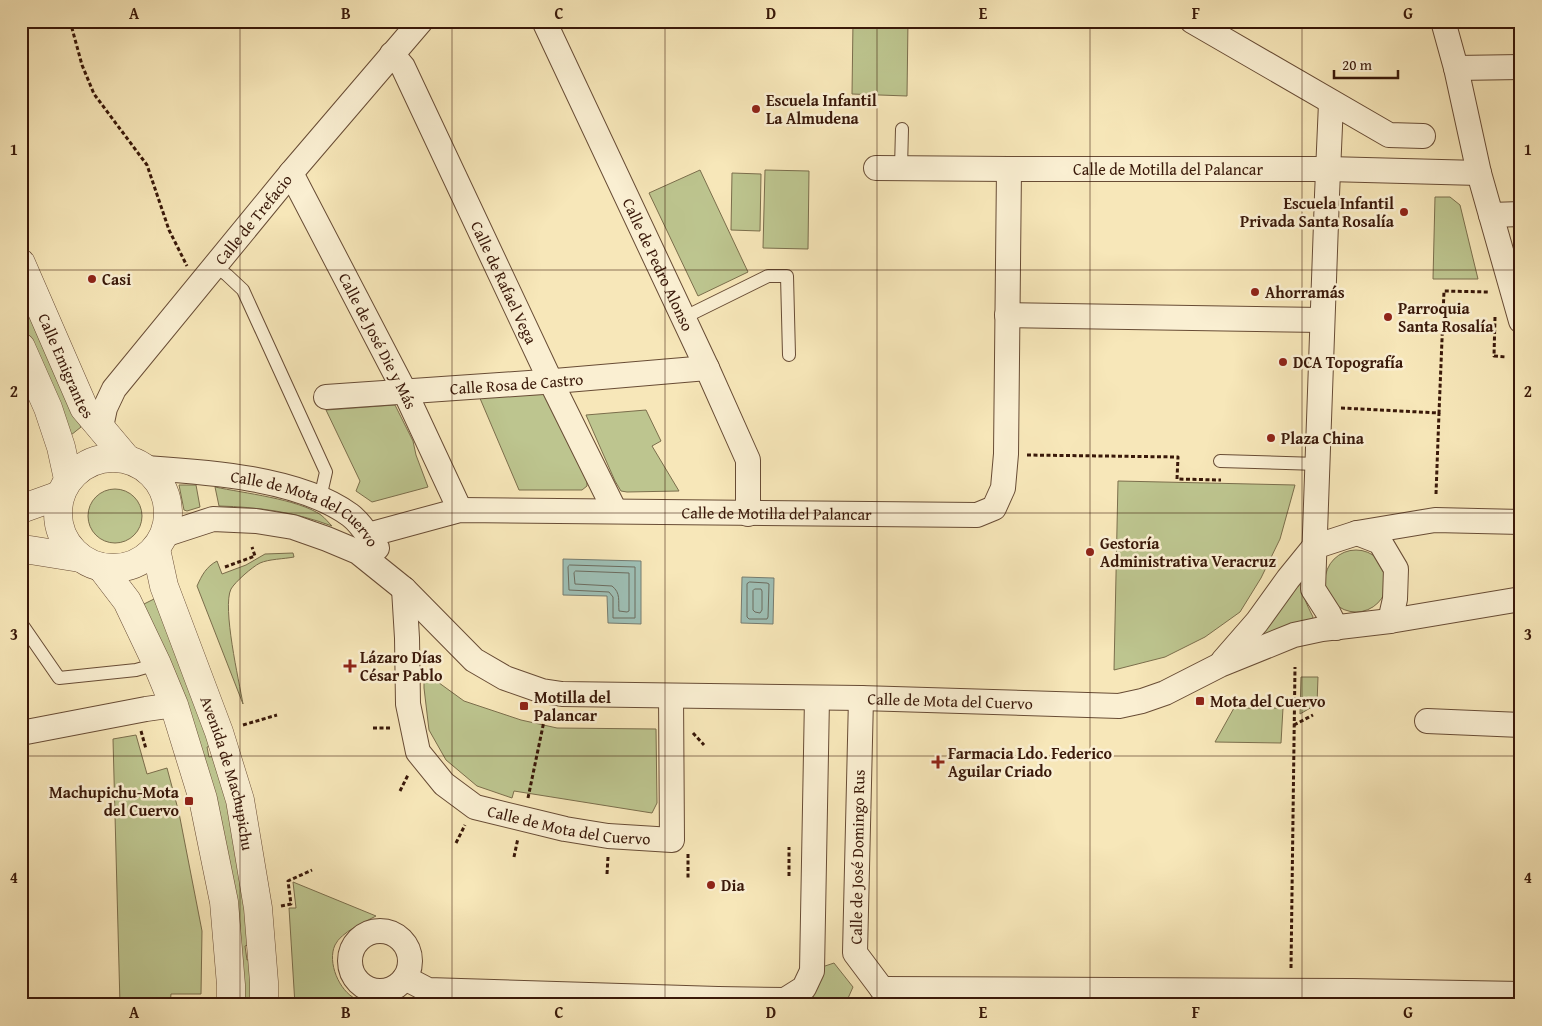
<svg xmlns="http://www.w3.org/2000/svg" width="1542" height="1026" font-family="'Gentium Book Plus',serif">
<rect width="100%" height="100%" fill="#f7e7b9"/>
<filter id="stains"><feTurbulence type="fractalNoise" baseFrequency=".004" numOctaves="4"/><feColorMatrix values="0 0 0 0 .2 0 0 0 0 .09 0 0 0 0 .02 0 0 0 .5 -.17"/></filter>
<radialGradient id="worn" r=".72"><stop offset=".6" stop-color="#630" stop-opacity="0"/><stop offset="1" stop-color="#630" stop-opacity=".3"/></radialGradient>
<g fill="#bdc58f" stroke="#7b6e4c">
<path d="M853,21h55l-1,75 -55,-2z"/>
<path d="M700,170l48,102 -50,24 -49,-103z"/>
<path d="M765,170l44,1 -1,78 -45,-1z"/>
<path d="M732,173l29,1 -1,57 -29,-1z"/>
<path d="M1435,197h15l10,8 18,74h-45z"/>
<path d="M21,289l60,138 -10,8 -50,-116z"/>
<path d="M545,393l42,88v5l-5,4h-63l-40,-94z"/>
<path d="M395,405l18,36 3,14 12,32 -56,15 -16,-11 4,-10 -34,-71z"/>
<path d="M646,410l15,31 -9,5 27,45 -52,1 -6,-1 -6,-10 -29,-66z"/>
<path d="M1118,481l177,4 -15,54 -19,39 -21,34 -35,25 -40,20 -51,13z"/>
<path d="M179,485h17l4,22 -13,4 -3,-1z"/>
<path d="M215,487c28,6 83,12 106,28 4,3 7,7 11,11 -37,-14 -74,-19 -113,-20z"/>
<circle cx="115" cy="516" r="27"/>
<circle cx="1356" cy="581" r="31"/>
<path d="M293,553l1,4c-10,2 -25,2 -34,6 -8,4 -25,19 -29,26 -9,18 8,92 12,115l-46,-118c5,-11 9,-19 20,-25l5,13 24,-9 19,-11z"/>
<path d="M1301,577c0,16 5,26 12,40l-2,4 -51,17 -3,-3z"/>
<path d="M156,598l55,148 -4,1 2,10 6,-1 15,54 21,134 -6,2 2,14 6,-1 1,46h-10l-102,-400z"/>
<path d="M424,672l40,29 57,19 36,8 99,1 1,74 -5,10 -138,-22 -2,7 -35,-12 -31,-26 -17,-30 -5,-42z"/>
<path d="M1301,677h17l-1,27 -17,10z"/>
<path d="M1234,708h49l-2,35 -66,-1z"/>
<path d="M136,735l11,39 20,-6 12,45 23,118 -1,63h-30l-1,11h-50l-7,-266z"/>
<path d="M293,882l83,34c-11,6 -35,16 -41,29 -8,17 4,46 21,54 5,3 12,4 18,6h-79l-6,-97h7z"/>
<path d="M834,963l19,24 -8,18h-39l12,-18 4,-20z"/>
<path d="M1015,1003h59v2h-160z"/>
</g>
<g fill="#9ebfb5" stroke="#767c70">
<path d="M563,559l78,2v63l-33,-1 -1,-27 -44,-1z"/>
<path d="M742,577l32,1 -1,46 -32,-1z"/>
</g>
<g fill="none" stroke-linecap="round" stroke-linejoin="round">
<g stroke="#6c6c5f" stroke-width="1">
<path d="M570,565l65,2v51h-22v-21l-4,-5 -40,-2 -1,-23z"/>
<path d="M576,571l53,2v38l-2,1 -8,-1c-1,-10 2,-18 -7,-25l-37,-2 -1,-11z"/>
<path d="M750,582l17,1 2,1 -1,33 -1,2h-18l-2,-2v-33z"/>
<path d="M755,589h6l1,2v19l-2,3 -5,-1 -2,-2v-19z"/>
</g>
<defs>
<g id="service">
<path d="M901,168l1,-39"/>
<path d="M215,266l12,9 16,15 83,182 -6,26"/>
<path d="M683,318l85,-42h19l2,79"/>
<path d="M1220,461l98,3"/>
<path d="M21,623l38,55 77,-8 21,-6"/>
</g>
<g id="minor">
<path id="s1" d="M544,21l163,347 41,92v54"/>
<path d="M1192,21l197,114 34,1"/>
<path d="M1443,21l13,47 23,105 42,148"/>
<path id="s2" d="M392,54l11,13 148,315 64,129"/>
<path d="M1456,68l65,-1"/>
<path d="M1331,103l-4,92 -14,394 16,25 7,14"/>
<path id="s3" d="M876,168l133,1h319l151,4"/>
<path id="s4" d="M291,173l114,219 55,118"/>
<path d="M1491,215l30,-1"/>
<path d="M1007,315l315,5"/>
<path id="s5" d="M326,397l217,-15 164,-14"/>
<path id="s6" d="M101,427l4,-19 9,-19 177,-216 130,-152"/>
<path id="s7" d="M146,468c62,4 153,10 204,47 11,8 19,22 27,33"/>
<path d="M1357,533l23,9 16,27 -1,30 -5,22"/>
<path id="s8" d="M164,535l49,-16 43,2 37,6 34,12 31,13 46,37 70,71 31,18 37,13 20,3 299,4 258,8 23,-5 23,-8 55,-28 74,-30 28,-6 68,-8 131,-22"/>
<path id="s9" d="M368,535l92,-25 517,5 17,-7 9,-20 3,-34 3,-285"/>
<path id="s10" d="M404,589l3,49 1,66 10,48 26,32 31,23 90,22 43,7 64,4 -1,-144"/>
<path d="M1223,661l34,-39 31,-43 26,-32 43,-14 78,-13 86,2"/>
<path d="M861,698l-6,255 27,36"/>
<path d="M1427,721l94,4"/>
<path d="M21,733l125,-24 28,-4"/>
<circle cx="380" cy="961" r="30"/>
<path d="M405,978l23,12 290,9 67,1 19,-12 8,-17 5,-273"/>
<path d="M882,989l471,2 168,3"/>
</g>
<g id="tertiary">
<path id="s11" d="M21,263l63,145 43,51"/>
<path d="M21,347l27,61 13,39 7,32"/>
<circle cx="113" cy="513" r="55"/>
<path d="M21,509l39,-14"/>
<path id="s12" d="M156,549l8,37 55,146 21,68 18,108 6,74v23"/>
<path d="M21,550h9l50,8"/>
<path d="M101,567l26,34 30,63 17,41 29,94 21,103 7,83v20"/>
</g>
</defs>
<use href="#service" stroke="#684c35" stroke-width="14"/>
<use href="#minor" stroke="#684c35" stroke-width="26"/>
<use href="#tertiary" stroke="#684c35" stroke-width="29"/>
<g stroke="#391809" stroke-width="3" stroke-dasharray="4 2.5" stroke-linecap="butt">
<path d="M70,21l12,44 12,29 53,71 22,65 18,36"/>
<path d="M1495,317l-1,39 12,1"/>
<path d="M1341,408l98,5 5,-122 45,1"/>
<path d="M1027,455l151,2 -1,22 44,1"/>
<path d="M1436,494l3,-81"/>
<path d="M225,567l30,-11 -3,-9"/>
<path d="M243,725l34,-10"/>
<path d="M1294,725l19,-10"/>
<path d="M373,728h17"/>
<path d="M141,731l5,18"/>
<path d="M693,733l11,12"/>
<path d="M400,791l8,-16"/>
<path d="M528,798l16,-77"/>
<path d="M456,843l9,-18"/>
<path d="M688,854v24"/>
<path d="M514,857l4,-19"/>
<path d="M607,874l1,-17"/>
<path d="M789,876v-29"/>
<path d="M281,906l10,-2 -3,-23 24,-11"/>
<path d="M1291,968l4,-301"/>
</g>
<use href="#service" stroke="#faefd2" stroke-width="12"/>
<use href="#minor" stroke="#faefd2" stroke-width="24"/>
<use href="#tertiary" stroke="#faefd2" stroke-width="28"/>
</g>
<path fill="none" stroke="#391809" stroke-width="1" stroke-opacity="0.55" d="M240,21v984M452,21v984M665,21v984M877,21v984M1090,21v984M1302,21v984M21,270h1500M21,513h1500M21,756h1500"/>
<g fill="#8f2418" stroke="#faefd2" stroke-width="2">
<circle cx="756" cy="109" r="5"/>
<circle cx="1404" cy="212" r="5"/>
<circle cx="92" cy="279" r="5"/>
<circle cx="1255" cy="292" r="5"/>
<circle cx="1388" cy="317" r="5"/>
<circle cx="1283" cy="362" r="5"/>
<circle cx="1271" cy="438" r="5"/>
<circle cx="1090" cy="552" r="5"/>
<path d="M347.5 658.5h5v5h5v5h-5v5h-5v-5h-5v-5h5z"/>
<rect x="1195" y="696" width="10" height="10" rx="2.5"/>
<rect x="519" y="701" width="10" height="10" rx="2.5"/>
<path d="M935.5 754.5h5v5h5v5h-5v5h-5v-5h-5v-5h5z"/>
<rect x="184" y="796" width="10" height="10" rx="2.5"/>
<circle cx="711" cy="885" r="5"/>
</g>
<g text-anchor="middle" stroke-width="5" stroke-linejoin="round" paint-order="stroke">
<g font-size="16" font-weight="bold" fill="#391809" stroke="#faefd2" text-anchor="start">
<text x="766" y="106">Escuela Infantil<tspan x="766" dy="18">La Almudena</tspan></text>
<text x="1394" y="209" text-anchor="end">Escuela Infantil<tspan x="1394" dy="18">Privada Santa Rosalía</tspan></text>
<text x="102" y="285">Casi</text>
<text x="1265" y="298">Ahorramás</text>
<text x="1398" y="314">Parroquia<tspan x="1398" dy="18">Santa Rosalía</tspan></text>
<text x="1293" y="368">DCA Topografía</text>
<text x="1281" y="444">Plaza China</text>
<text x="1100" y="549">Gestoría<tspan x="1100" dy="18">Administrativa Veracruz</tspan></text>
<text x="360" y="663">Lázaro Días<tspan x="360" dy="18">César Pablo</tspan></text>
<text x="534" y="703">Motilla del<tspan x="534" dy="18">Palancar</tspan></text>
<text x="1210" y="707">Mota del Cuervo</text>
<text x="948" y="759">Farmacia Ldo. Federico<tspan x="948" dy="18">Aguilar Criado</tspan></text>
<text x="179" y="798" text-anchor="end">Machupichu-Mota<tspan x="179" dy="18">del Cuervo</tspan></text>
<text x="721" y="891">Dia</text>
</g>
<g font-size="16" fill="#391809" stroke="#faefd2">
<text dy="6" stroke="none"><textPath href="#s3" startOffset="292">Calle de Motilla del Palancar</textPath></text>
<text dy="6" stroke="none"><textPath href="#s6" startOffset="260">Calle de Trefacio</textPath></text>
<text dy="6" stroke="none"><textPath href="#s1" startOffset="269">Calle de Pedro Alonso</textPath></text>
<text dy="6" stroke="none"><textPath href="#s2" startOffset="255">Calle de Rafael Vega</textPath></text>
<text dy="6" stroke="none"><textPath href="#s4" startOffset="189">Calle de José Die y Más</textPath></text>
<text dy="6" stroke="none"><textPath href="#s11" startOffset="112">Calle Emigrantes</textPath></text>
<text dy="6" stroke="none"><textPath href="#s5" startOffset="191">Calle Rosa de Castro</textPath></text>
<text dy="6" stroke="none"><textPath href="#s7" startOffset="168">Calle de Mota del Cuervo</textPath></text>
<text dy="6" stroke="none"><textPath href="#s9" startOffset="412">Calle de Motilla del Palancar</textPath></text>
<text dy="6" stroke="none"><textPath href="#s8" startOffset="844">Calle de Mota del Cuervo</textPath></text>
<text dy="6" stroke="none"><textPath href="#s12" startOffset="236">Avenida de Machupichu</textPath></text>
<text dy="6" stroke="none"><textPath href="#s10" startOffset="340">Calle de Mota del Cuervo</textPath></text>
<text transform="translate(857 857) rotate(-89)" y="6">Calle de José Domingo Rus</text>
</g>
</g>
<rect width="1542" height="1026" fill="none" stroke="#f7e7b9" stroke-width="55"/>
<path d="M1334 70v8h64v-8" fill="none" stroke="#391809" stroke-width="2.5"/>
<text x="1342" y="70" font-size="15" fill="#391809" stroke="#faefd2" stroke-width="4" paint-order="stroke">20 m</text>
<rect x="28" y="28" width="1486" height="970" fill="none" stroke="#391809" stroke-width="2"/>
<g font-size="16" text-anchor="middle" font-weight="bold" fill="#391809">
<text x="134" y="19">A</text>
<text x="346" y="19">B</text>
<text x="559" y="19">C</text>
<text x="771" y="19">D</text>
<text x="983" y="19">E</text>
<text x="1196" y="19">F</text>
<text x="1408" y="19">G</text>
<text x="14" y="155">1</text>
<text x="1528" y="155">1</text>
<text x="14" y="397">2</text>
<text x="1528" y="397">2</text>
<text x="14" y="640">3</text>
<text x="1528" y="640">3</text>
<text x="14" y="883">4</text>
<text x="1528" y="883">4</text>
<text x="134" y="1018">A</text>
<text x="346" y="1018">B</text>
<text x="559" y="1018">C</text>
<text x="771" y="1018">D</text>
<text x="983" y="1018">E</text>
<text x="1196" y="1018">F</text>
<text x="1408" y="1018">G</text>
</g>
<rect width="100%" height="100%" filter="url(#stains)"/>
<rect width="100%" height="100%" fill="url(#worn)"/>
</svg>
